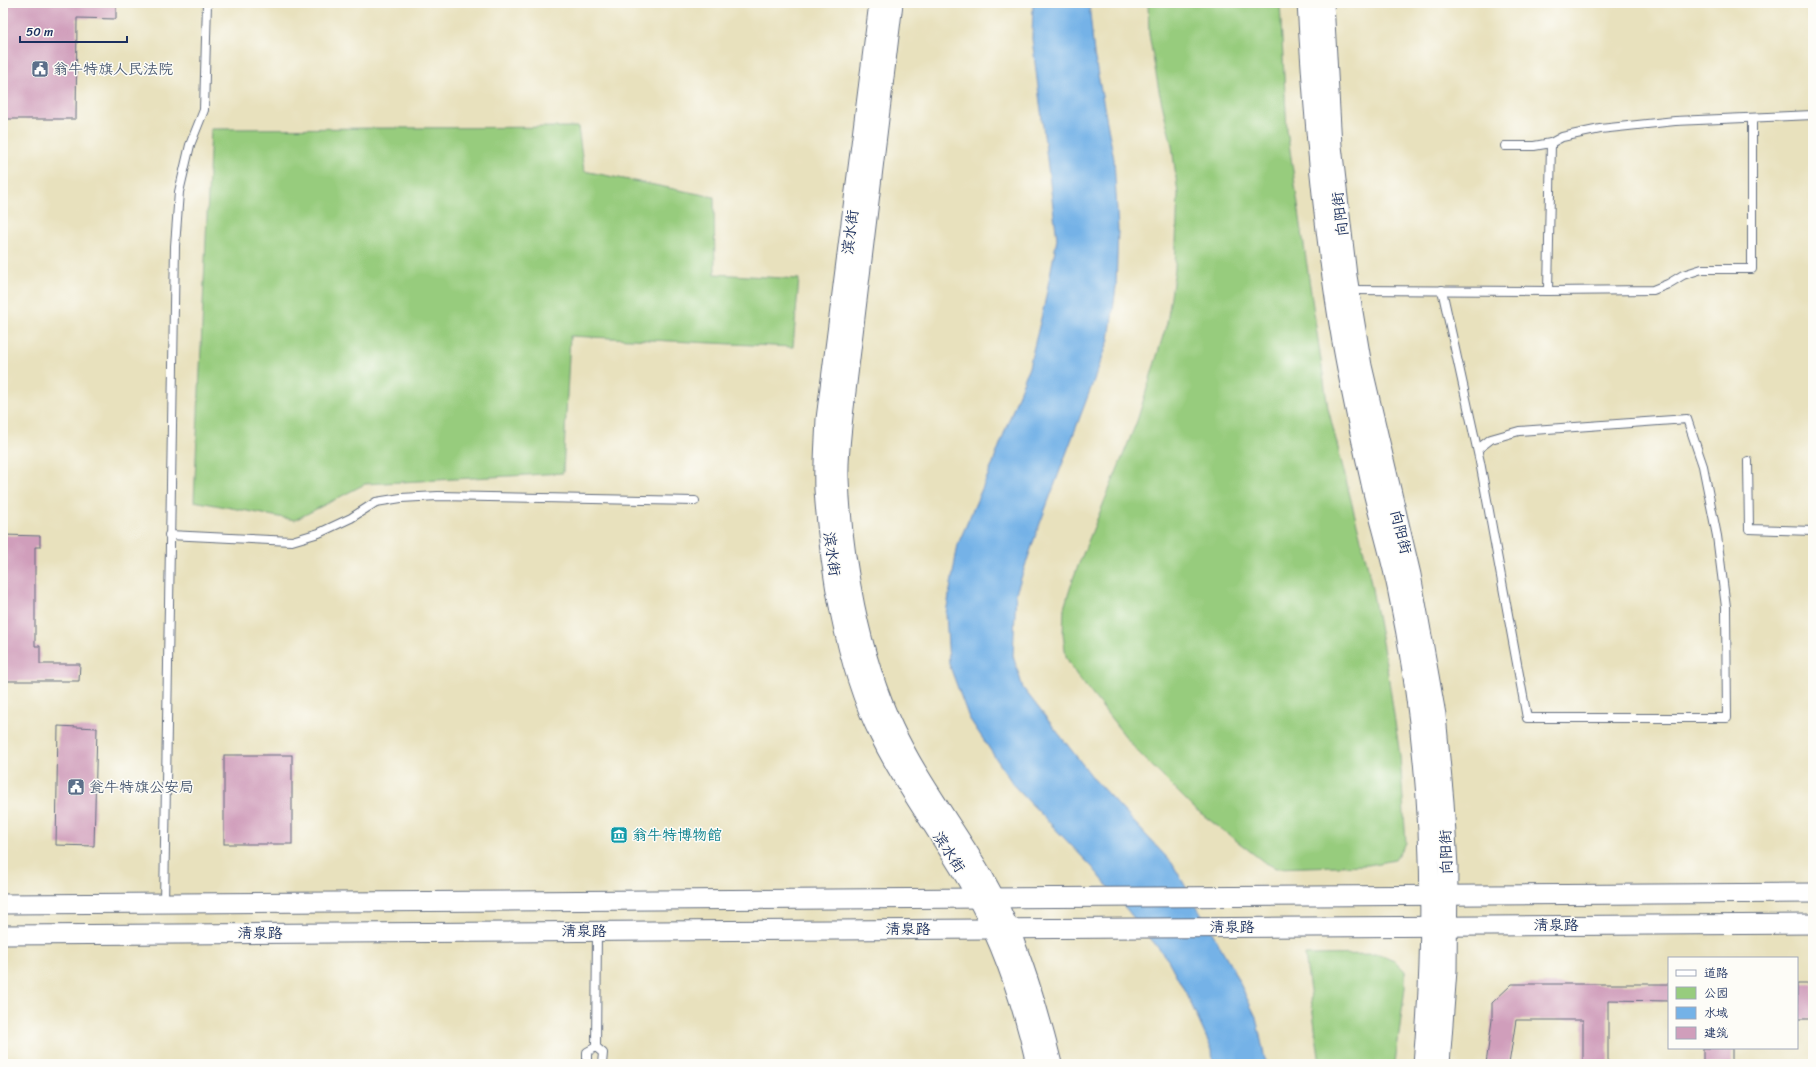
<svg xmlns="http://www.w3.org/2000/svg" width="1816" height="1067" font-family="Sriracha,'LXGW WenKai TC',sans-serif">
<rect width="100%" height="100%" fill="#fdfcf7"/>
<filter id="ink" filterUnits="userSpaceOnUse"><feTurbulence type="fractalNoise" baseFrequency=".025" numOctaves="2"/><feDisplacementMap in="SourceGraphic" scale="8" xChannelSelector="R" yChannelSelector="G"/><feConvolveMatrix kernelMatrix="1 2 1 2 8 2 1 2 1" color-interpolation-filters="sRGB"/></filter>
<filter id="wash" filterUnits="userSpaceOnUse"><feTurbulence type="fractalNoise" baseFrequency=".012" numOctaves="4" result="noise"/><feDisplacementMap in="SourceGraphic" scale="16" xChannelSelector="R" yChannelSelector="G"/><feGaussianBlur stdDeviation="0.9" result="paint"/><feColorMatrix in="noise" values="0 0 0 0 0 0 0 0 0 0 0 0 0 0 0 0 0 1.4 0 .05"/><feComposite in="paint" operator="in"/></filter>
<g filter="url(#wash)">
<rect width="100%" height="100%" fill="#e8e1bd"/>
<g fill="#97cc7d" stroke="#597e6e">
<path d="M1148,3h132l7,127 41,278 40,160 20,106 12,82 6,87 -11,17 -27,5 -92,3 -12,-6 -70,-54 -57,-57 -61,-77 -10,-17 -3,-23 1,-26 10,-32 63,-155 30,-98 8,-54 3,-75 -6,-48 -13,-55 -10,-57z"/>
<path d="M578,127l6,44 130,26 1,77 84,5 -6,68 -223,-11 -7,137 -198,11 -70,36 -101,-19 17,-372z"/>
<path d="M1380,954l14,6 11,11v17l-10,76h-75l-15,-109z"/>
</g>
<path fill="#74b2e7" stroke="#4870a2" d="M1033,3h56l5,51 20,105 4,70 -2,58 -7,53 -73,194 -20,59 -3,63 10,32 71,91 78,84 60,104 24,50 10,47h-53l-1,-14 -24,-53 -20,-37 -75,-92 -78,-81 -46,-69 -20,-54 -3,-51 12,-69 33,-76 38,-101 15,-61 13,-67 -25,-200z"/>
<g id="blocks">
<g fill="#d09ebb">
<path d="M3,3h113v16l-39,-1 -1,101h-73z"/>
<path d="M3,535l37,1v11h-5v99h5v18h40l-1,17h-75z"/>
<path d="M58,726l39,2 -3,118 -38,-1z"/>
<rect x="224" y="755" width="68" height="89"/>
<path d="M1512,984h157v17l-61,-1v64h-25v-44h-67l-7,44h-23l6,-44v-17z"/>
<rect x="1797" y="984" width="16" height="35"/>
<rect x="1703" y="1048" width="29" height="16"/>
</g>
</g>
</g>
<g filter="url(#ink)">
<use href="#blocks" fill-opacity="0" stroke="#636d7f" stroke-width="1"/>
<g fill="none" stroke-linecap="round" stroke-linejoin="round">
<defs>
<g id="service">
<path d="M1505,146h29l17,-3 11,-6 38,-8 75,-8 138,-6"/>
<path d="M1349,290l199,1 3,-148"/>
<path d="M1442,290l38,172 47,256h200l-1,-111 -9,-71 -14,-70 -16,-47 -168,12 -28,8 -13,10"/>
<path d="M1548,291l105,-1 15,-6 15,-9 19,-6h50v-151"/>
<path d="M1748,461l1,68 64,2"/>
<path d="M169,535l123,6 27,-8 32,-15 25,-16 25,-4 37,-2 257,5"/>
<path d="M164,903l11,-657 4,-54 11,-47 14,-35 3,-107"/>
<path d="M597,931l-1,116 7,6 -1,11"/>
<path d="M587,1064v-12l9,-5"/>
</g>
<g id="tertiary">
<path d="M879,3l-53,416c-1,23 -3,47 -2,70 5,77 21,176 55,245 25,51 59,97 88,146 33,57 55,120 69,184"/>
<path d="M893,3l-50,413c-2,21 -5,42 -4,63 3,78 21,179 55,250 25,53 61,99 90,149 33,58 52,122 68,186"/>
<path d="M1307,3c6,108 15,215 32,321 9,55 21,110 33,164 8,33 18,66 25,99 33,157 40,318 26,477"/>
<path d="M1324,3l8,143 15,130 15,90 49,209 25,140 8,87 4,65 -1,103 -7,94"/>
<path d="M3,904l1810,-11"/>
<path d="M3,935l1810,-11"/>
</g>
</defs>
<use href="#service" stroke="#636d7f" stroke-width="10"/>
<use href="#tertiary" stroke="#636d7f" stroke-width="21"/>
<use href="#service" stroke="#fff" stroke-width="8"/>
<use href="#tertiary" stroke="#fff" stroke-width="19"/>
</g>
</g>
<defs>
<symbol id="civic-square" viewBox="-11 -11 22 22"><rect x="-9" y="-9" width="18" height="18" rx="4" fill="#5c6f8a" stroke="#fdfcf7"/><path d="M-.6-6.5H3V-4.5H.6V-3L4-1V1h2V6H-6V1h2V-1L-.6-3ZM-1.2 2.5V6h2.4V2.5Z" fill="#fff"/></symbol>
<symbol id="museum-square" viewBox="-11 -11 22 22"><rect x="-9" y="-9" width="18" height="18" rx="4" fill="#0f9aa8" stroke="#fdfcf7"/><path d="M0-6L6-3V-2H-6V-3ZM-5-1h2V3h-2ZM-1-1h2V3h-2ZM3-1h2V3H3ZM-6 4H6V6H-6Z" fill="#fff"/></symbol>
</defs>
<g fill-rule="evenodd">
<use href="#civic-square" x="30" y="59" width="20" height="20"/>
<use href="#civic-square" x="66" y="777" width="20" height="20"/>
<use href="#museum-square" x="609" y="825" width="20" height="20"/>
</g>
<g text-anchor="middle" stroke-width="3" stroke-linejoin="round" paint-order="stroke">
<g font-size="15" fill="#4e5e75" stroke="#fdfcf7" text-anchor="start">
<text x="53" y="74">翁牛特旗人民法院</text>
<text x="89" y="792">瓮牛特旗公安局</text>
</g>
<g font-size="15" fill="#1b2f5e" stroke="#fdfcf7">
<text transform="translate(1340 214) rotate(-97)" y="5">向阳街</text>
<text transform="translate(850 232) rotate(-83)" y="5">滨水街</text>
<text transform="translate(1401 532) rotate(76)" y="5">向阳街</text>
<text transform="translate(832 554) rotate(82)" y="5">滨水街</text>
<text transform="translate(949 852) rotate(57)" y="5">滨水街</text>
<text transform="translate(1446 852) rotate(-92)" y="5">向阳街</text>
<text x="1556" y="930">清泉路</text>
<text x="1232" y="932">清泉路</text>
<text x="908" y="934">清泉路</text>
<text x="584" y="936">清泉路</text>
<text x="260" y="938">清泉路</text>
</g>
<g font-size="15" fill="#0d838f" stroke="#fdfcf7" text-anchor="start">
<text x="632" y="840">翁牛特博物館</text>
</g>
</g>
<rect width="1816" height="1067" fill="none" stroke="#fdfcf7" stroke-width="16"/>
<rect x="1668" y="957" width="130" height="92" fill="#fdfcf7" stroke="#a3aaba"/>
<rect x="1676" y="970" width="20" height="6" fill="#ffffff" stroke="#a3aaba"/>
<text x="1704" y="977" font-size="12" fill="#1b2f5e">道路</text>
<rect x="1676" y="987" width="20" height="12" fill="#97cc7d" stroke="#a3aaba"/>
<text x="1704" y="997" font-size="12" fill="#1b2f5e">公园</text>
<rect x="1676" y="1007" width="20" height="12" fill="#74b2e7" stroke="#a3aaba"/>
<text x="1704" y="1017" font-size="12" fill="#1b2f5e">水域</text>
<rect x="1676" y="1027" width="20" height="12" fill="#d09ebb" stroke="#a3aaba"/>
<text x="1704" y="1037" font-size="12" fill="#1b2f5e">建筑</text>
<path d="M20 36v6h107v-6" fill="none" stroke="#1b2f5e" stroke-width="2"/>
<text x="26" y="36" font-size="12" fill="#1b2f5e" stroke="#fdfcf7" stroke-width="3" paint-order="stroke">50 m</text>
</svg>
